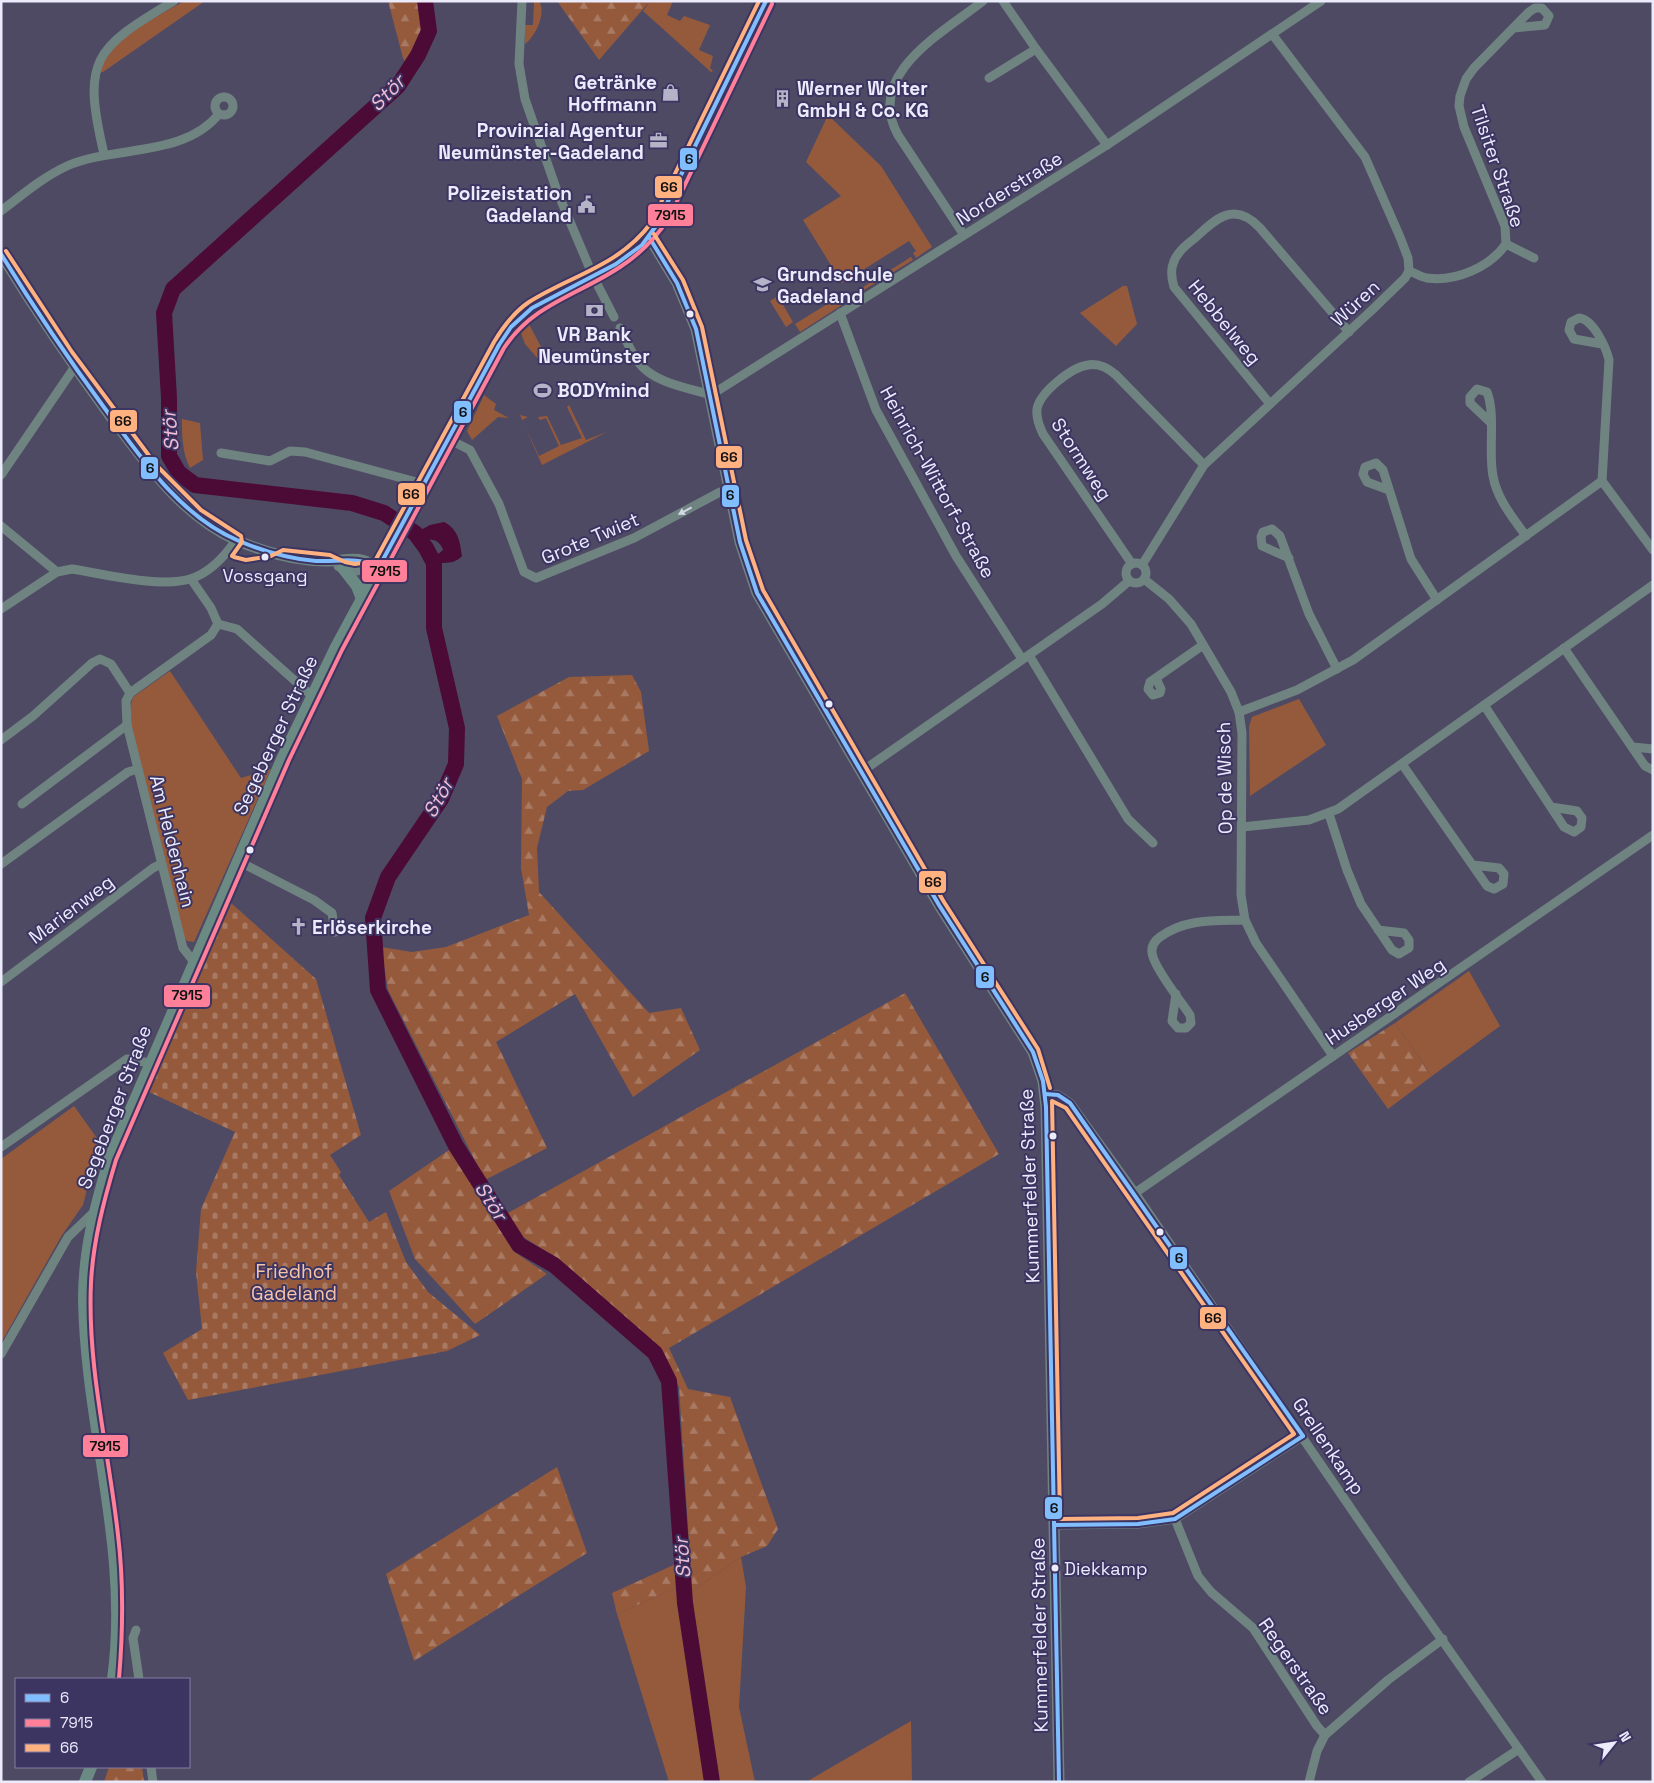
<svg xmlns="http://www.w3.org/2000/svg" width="1654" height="1783" font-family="'Space Grotesk',sans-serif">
<defs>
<pattern id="forest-firs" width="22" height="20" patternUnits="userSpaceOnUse" patternTransform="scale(1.25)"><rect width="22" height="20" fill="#955a3c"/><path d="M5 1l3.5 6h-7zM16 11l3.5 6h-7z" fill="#a97a63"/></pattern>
<pattern id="cemetery-stones" width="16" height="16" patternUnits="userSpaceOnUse" patternTransform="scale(1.25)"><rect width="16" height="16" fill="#955a3c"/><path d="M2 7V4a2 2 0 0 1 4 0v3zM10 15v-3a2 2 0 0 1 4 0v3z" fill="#a97a63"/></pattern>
</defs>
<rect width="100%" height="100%" fill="#4e4a64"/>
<g fill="#955a3c">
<path d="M184,1h21l-102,71h-3c12,-35 53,-53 84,-71z"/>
<path d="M534,1h5c8,12 -4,36 -14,43v-19h8z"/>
<path d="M650,1h23l-6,14 13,6 4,-5 26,9 -11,25 14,6 -3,12 3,3 -2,1 -68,-61z"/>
<path d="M828,115l53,51 51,81 -16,11 -3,-5 3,-2 -7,-10 -67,42 -39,-63 38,-24 -35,-34z"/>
<path d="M911,257l2,3 -64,39v-3z"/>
<path d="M1123,286h4l10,38 -21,22 -36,-33z"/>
<path d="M778,296l15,26 -7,5 -16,-26z"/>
<path d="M837,298l5,7 -42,27 -5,-8z"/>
<path d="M529,324l2,4 16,30 -8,2 -14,-16 -4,-11z"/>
<path d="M484,395l12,9 -2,6 15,8 -11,-1 -26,23 -5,-9z"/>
<path d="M569,405l17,35 21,-8 -65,33 -22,-50 8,2 -6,3 17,36 20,-10 -13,-28 -6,2 -2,-3 9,-1 14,29 21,-7 -15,-31z"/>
<path d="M182,419l18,4 3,37 -13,8c-8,-16 -8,-31 -8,-49z"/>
<path d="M170,671l71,107 30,-9 -77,173 -7,-1 -6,-8 -50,-206 -1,-19 3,-11z"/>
<path d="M1299,699l27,46 -76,51 -1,-69 3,-10z"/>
<path d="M1469,971l31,55 -68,50 -37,-53z"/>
<path d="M74,1106l25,35 -16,64 -21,30 -61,108v-184z"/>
<path d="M741,1557l5,30 -7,120 16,75h-86l-52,-168 61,-27 14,4z"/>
<path d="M911,1721l1,61h-106z"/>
</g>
<g fill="url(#forest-firs)">
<path d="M388,1h37c5,31 6,41 -18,64l-4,-7z"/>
<path d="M557,1h93l-51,59z"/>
<path d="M632,675l9,17 8,59 -66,39 -15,1 -21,16 -10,41 2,44 110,121 32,-5 19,42 -67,47 -58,-103 -79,48 51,106 -62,32 -97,-190 -7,-43 31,5 34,-5 83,-32 -8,-47 1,-89 -25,-63 72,-39z"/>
<path d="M905,993l94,161 -330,194 19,41 42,8 48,132 -11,17 -26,11 -49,34 -13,-204 -19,-34 -105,-96 -35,-22 -14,-21z"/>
<path d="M1395,1023l37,53 -44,33 -40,-56z"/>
<path d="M452,1148l61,103 34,23 -72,50 -60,-65 -26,-68z"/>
<path d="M557,1467l30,86 -173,108 -28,-87z"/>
<path d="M678,1563v24l-61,27 -5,-21z"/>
<path d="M109,1767h33l2,15h-40z"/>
</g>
<path fill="url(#cemetery-stones)" d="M231,903l85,76 45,156 -31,20 11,17 -2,3 30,47 17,-10 20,50 22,30 52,43 -33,16 -259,49 -25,-47 39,-24 -6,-57 5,-63 34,-77 -86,-40 59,-140z"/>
<path fill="#4c0b36" d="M444,522c14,7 16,19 18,34 -7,8 -17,7 -28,7l-2,-4 11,-9c-4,-11 -11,-11 -22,-10l-6,-7 15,-8z"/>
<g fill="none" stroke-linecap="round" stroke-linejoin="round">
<path stroke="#4c0b36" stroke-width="16" d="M425,1l4,30 -11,24 -20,31 -225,203 -9,24 5,85v58l10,17 16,12 157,18 32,10 31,20 11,15 8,15v65l23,100 -1,36 -15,35 -53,78 -15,41 5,72 78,156 63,99 35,20 101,88 14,28 16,222 27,179"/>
<g stroke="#6f8481" stroke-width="9">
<path d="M522,1l-3,63 6,35 32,92 36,85 21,41"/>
<path d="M1003,1l33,48 71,96"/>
<path d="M989,78l47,-29"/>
<circle cx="224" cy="106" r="9"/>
<path d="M104,154c-22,-94 -11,-105 70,-153"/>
<path d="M1,211c21,-16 42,-34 66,-45 48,-21 116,-8 152,-52"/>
<path d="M964,235l-66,-100c-34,-61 46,-103 85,-134"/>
<path d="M1506,244l28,14"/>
<path d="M1409,271c6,2 12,6 18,7 29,4 63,-11 79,-34l-1,-18 -41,-99 -5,-21 1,-10 6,-17 8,-11 55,-56 6,-4h7l7,8 -4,9 -31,3"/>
<path d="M840,313l36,97 80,146 66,103"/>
<path d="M620,328c6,11 11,25 19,35 15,20 49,25 72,32l396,-250 214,-144"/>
<path d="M1602,344l-28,-5 -5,-9 2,-8 8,-4c14,1 27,29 30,42l-7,121 51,69"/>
<path d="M1270,404l-96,-117c-2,-7 -4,-15 -1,-23 3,-11 13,-19 22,-26 21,-20 40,-37 65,-10l89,104"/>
<path d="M1490,422l-20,-19v-6l7,-8 10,3c9,23 1,59 6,84 4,23 20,42 33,60"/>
<path d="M448,439l22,11 29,54 25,68 12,6 98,-40 86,-46 9,-1"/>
<path d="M221,453l49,8 20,-10 15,1 119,32"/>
<path d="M1,475l73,-107"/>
<path d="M1389,490l-22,-8 -4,-8 2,-7 11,-4 7,7 28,89 26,41"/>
<path d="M1,526l56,46"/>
<path d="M1289,558l-27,-12 -1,-9 2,-5 9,-3 8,7 29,78 28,55"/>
<circle cx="1136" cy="573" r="10"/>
<path d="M1132,564l-89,-130c-4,-8 -7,-16 -6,-25 3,-17 35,-42 51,-44 11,-2 20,3 28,10l88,90"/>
<path d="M1142,565l62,-100 168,-155 33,-32 4,-7 -1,-13 -8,-21 -35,-80 -93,-123"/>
<path d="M191,579l20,29 7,16 -7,11 -81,58 -4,8 1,24 56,223 11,14"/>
<path d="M1144,579l25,20 22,25 40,68 8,20 3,21 -1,162 4,25 11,23 77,113"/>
<path d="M1,609l56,-37 15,-3c31,5 89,19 118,10 20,-6 35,-23 46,-39"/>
<path d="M218,624l19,5 75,67"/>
<path d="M1564,648l81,118 8,4"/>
<path d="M1029,655l99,164 25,24"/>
<path d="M1156,678l5,11 -1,4 -7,2 -5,-6 2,-7 53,-37"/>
<path d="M1484,705l80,122 10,5 7,-5 1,-9 -5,-7 -26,-4"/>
<path d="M1239,712l58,-22 56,-30 249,-179"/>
<path d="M1,740l32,-24 59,-53 8,-4 11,5 19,29"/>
<path d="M1633,747l20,2"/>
<path d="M1402,764l85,122 7,3 9,-5 1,-10 -5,-6 -26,-3"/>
<path d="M861,772l241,-168 27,-23"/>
<path d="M22,804l105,-79"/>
<path d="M1329,814l18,56 14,34 31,46 7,4 10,-6v-8l-5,-7 -26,-3"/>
<path d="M1242,827l67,-7 29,-11 315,-224"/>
<path d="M238,861l76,39 18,13 3,19"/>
<path d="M1,864l127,-92 10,-3"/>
<path d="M1,982l152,-114 8,-4"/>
<path d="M1176,994l-4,27 6,7h8l5,-5 -1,-8c-10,-15 -32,-42 -37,-58 -3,-9 0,-15 7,-20 26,-19 55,-16 85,-17"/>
<path d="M1045,1094l13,1 12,8 65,90 269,393 138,196"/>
<path d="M1,1147l126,-88 23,4"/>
<path d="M1135,1193l518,-358"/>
<path d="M1,1354l67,-117 25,-24"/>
<path d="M1175,1519l23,57 13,16 42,36 64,98 8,9"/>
<path d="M1054,1525l84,-1 37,-5 128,-83"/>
<path d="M136,1630l-3,8 6,41"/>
<path d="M151,1767l2,15"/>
<path d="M1309,1782l8,-31 8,-16 63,-55 55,-41"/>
<path d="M1469,1782l50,-33"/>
</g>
<g stroke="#6f8481" stroke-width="11">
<path d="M649,237l28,46 19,46 44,213 17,51 182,312 94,147 10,29 3,26 13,675"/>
<path d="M1,254c35,57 71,110 110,163 36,47 70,98 125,123 28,12 62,21 92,21 24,-1 27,-6 51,6"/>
<path d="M339,566l16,4 24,-3"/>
</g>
<g stroke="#6b8a83" stroke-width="12">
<path d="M343,568l14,18 5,13"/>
<path d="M113,1679c18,-128 -27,-252 -29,-380 0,-49 12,-95 26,-141l173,-401 53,-110 163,-302c7,-11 14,-21 24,-30 11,-9 24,-14 36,-21 42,-22 79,-37 104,-79l103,-214"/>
<path d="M85,1782l6,-15"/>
</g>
<defs>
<g id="bus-1">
<path d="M649,237l28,46 19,46 44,213 17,51 182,312 94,147 10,29 3,26 13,675"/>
<path d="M1,254c32,52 66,103 102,152 37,50 76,110 136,135 24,10 50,18 77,20 24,1 39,-5 63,6"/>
<path d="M379,567l120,-222 12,-18 21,-19 84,-44 26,-19 14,-19 110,-225"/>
<path d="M1045,1094l13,1 12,8 233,333"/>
<path d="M1054,1525l84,-1 37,-5 128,-83"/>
</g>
<path id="bus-2" d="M119,1679c4,-48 5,-95 -1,-144 -9,-83 -31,-168 -27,-252 2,-42 13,-83 25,-123l173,-400 53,-110 162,-302c29,-44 74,-53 116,-81 20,-13 36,-29 49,-49l103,-214"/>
<g id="bus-3">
<path d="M654,234l29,46 19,47 44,213 17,50 181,312 94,147 12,39"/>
<path d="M6,251l66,101 84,113 45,45 40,26 1,6 -10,14 2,1 12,3 25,-4 12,-6 47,5 15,7 10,2 20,-3 119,-219c9,-15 20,-30 35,-40 43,-27 90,-36 122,-79l108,-222"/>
<path d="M1052,1101l14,7 228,326 -121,79 -35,5 -78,1z"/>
</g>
</defs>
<use href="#bus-1" stroke="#3c3562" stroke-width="8"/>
<use href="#bus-2" stroke="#3c3562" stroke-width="8"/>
<use href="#bus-3" stroke="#3c3562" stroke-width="8"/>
<use href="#bus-1" stroke="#80beff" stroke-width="4"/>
<use href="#bus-2" stroke="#ff8098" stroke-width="4"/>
<use href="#bus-3" stroke="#ffb180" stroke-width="4"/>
</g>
<defs><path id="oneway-solid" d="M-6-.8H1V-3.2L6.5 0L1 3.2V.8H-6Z" transform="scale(1.25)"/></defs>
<use fill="#d3d6e3" href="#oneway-solid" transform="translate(685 511) rotate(152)"/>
<defs>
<symbol id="shop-bare" viewBox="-9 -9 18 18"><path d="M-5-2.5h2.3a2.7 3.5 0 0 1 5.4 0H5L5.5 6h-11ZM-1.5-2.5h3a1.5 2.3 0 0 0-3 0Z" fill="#b5b3c7" stroke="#3c3562" stroke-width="2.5" paint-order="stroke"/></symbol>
<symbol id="building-bare" viewBox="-9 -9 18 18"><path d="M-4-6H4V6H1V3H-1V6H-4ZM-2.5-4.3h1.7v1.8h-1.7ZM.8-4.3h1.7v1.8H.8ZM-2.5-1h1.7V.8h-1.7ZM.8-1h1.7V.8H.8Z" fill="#b5b3c7" stroke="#3c3562" stroke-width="2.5" paint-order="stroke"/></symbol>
<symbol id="office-bare" viewBox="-9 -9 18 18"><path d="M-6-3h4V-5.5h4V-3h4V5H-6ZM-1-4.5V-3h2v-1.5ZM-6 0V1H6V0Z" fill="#b5b3c7" stroke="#3c3562" stroke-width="2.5" paint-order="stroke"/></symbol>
<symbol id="civic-bare" viewBox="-9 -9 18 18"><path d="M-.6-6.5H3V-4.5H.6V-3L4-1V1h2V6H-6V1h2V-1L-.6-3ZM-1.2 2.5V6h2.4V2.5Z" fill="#b5b3c7" stroke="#3c3562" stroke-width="2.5" paint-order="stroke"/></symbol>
<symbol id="school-bare" viewBox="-9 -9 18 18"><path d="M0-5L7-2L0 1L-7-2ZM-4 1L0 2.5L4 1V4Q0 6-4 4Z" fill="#b5b3c7" stroke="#3c3562" stroke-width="2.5" paint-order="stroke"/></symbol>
<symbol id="bank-bare" viewBox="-9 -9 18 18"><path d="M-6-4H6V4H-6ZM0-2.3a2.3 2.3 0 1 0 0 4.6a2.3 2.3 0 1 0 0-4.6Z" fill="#b5b3c7" stroke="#3c3562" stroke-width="2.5" paint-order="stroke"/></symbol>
<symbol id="stadium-bare" viewBox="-9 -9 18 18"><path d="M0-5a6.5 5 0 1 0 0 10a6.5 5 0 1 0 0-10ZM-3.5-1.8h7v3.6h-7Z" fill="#b5b3c7" stroke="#3c3562" stroke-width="2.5" paint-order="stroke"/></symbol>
<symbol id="church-bare" viewBox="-9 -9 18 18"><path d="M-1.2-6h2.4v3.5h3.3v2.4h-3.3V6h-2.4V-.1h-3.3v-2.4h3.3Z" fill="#b5b3c7" stroke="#3c3562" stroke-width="2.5" paint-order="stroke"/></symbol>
</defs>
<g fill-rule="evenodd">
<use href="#shop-bare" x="658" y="80" width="25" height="25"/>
<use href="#building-bare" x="770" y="86" width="25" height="25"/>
<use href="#office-bare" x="646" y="128" width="25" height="25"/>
<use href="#civic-bare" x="574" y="192" width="25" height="25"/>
<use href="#school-bare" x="750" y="272" width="25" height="25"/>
<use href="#bank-bare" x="582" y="298" width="25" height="25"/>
<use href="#stadium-bare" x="530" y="378" width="25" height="25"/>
<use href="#church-bare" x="286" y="914" width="25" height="25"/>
</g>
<g fill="#ecebfc" stroke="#3c3562" stroke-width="2">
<circle cx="690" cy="314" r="4.5"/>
<circle cx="265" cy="557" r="4.5"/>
<circle cx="829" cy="704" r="4.5"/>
<circle cx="250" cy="850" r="4.5"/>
<circle cx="1053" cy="1136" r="4.5"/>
<circle cx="1160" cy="1232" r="4.5"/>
<circle cx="1055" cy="1568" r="4.5"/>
</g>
<g text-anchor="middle" stroke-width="4" stroke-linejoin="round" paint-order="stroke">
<g font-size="18" fill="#ecebfc" stroke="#3c3562">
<text x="265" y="582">Vossgang</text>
<text x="1064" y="1575" text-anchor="start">Diekkamp</text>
</g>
<g font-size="19" font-weight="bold" fill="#ecebfc" stroke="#3c3562" text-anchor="start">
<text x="657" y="89" text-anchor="end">Getränke<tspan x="657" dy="22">Hoffmann</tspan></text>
<text x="797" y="95">Werner Wolter<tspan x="797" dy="22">GmbH &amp; Co. KG</tspan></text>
<text x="644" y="137" text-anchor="end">Provinzial Agentur<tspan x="644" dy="22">Neumünster-Gadeland</tspan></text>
<text x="572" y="200" text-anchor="end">Polizeistation<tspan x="572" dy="22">Gadeland</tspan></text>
<text x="777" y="281">Grundschule<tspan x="777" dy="22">Gadeland</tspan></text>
<text x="594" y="341" text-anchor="middle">VR Bank<tspan x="594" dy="22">Neumünster</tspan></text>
<text x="557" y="397">BODYmind</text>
<text x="312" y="934">Erlöserkirche</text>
</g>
<g font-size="19" fill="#ecebfc" stroke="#3c3562">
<text transform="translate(1498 166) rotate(71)" y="7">Tilsiter Straße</text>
<text transform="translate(1009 188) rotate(-32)" y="7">Norderstraße</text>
<text transform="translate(1355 303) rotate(-43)" y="7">Würen</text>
<text transform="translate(1225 322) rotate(51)" y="7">Hebbelweg</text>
<text transform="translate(1082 459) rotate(57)" y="7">Stormweg</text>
<text transform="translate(938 482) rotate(61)" y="7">Heinrich-Wittorf-Straße</text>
<text transform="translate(590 538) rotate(-23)" y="7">Grote Twiet</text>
<text transform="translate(275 735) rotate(-65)" y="7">Segeberger Straße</text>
<text transform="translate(1224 778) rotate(-91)" y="7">Op de Wisch</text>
<text transform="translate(173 841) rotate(76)" y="7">Am Heldenhain</text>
<text transform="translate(71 909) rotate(-37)" y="7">Marienweg</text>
<text transform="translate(1385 1001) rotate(-34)" y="7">Husberger Weg</text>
<text transform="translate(114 1107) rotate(-69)" y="7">Segeberger Straße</text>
<text transform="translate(1029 1186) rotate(-92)" y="7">Kummerfelder Straße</text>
<text transform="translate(1329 1446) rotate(56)" y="7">Grellenkamp</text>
<text transform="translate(1039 1635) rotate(-91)" y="7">Kummerfelder Straße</text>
<text transform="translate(1296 1666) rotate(55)" y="7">Regerstraße</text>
</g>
<g font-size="19" fill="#f6c4ab" stroke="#3c3562">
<text x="294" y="1278">Friedhof<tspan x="294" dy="22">Gadeland</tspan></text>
</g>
<g font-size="20" font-style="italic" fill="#f1bed6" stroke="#3c3562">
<text transform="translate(387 93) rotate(-46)" y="7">Stör</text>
<text transform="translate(170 431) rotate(-95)" y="7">Stör</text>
<text transform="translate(438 798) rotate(-61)" y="7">Stör</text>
<text transform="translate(491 1201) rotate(57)" y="7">Stör</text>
<text transform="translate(682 1558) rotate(-94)" y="7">Stör</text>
</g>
</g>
<g stroke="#3c3562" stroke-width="2">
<rect x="679" y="147" width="19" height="24" rx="5" fill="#80beff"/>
<rect x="654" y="175" width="29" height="24" rx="5" fill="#ffb180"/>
<rect x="647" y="203" width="47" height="24" rx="5" fill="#ff8098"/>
<rect x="453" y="400" width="19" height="24" rx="5" fill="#80beff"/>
<rect x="109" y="409" width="29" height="24" rx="5" fill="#ffb180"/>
<rect x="715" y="445" width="28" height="24" rx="5" fill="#ffb180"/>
<rect x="140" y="456" width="19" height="24" rx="5" fill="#80beff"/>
<rect x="397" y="482" width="29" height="24" rx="5" fill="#ffb180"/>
<rect x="721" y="484" width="19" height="24" rx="5" fill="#80beff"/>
<rect x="361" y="559" width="47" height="24" rx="5" fill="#ff8098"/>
<rect x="918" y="870" width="29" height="24" rx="5" fill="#ffb180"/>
<rect x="975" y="965" width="20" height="24" rx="5" fill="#80beff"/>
<rect x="163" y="984" width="48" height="24" rx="5" fill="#ff8098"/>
<rect x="1169" y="1246" width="19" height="24" rx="5" fill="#80beff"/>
<rect x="1199" y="1306" width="28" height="24" rx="5" fill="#ffb180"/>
<rect x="82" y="1434" width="47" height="24" rx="5" fill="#ff8098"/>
<rect x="1044" y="1496" width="19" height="24" rx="5" fill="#80beff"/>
</g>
<g font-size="14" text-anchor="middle" font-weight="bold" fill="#111">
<text x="689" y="164">6</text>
<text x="669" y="192">66</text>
<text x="670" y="220">7915</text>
<text x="463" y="417">6</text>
<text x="123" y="426">66</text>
<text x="729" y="462">66</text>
<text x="150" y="473">6</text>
<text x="411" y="499">66</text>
<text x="730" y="500">6</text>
<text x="385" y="576">7915</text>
<text x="933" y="887">66</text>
<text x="985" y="982">6</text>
<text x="187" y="1000">7915</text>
<text x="1179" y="1263">6</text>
<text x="1213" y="1323">66</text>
<text x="105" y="1451">7915</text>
<text x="1054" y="1513">6</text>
</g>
<rect width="1654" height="1783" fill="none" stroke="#ecebfc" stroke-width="5"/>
<rect x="15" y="1678" width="175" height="90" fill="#3c3562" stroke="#827ea0"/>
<rect x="25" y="1694" width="25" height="8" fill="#80beff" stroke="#827ea0"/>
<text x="60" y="1703" font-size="15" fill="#ecebfc">6</text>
<rect x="25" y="1719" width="25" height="8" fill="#ff8098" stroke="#827ea0"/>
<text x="60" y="1728" font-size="15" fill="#ecebfc">7915</text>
<rect x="25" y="1744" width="25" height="8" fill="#ffb180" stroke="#827ea0"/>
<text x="60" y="1753" font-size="15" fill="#ecebfc">66</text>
<g transform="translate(1614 1743) rotate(60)" stroke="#3c3562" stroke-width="4" paint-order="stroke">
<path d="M0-4L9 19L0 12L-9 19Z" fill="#ecebfc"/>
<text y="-8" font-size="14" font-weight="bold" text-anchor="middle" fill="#ecebfc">N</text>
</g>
</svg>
